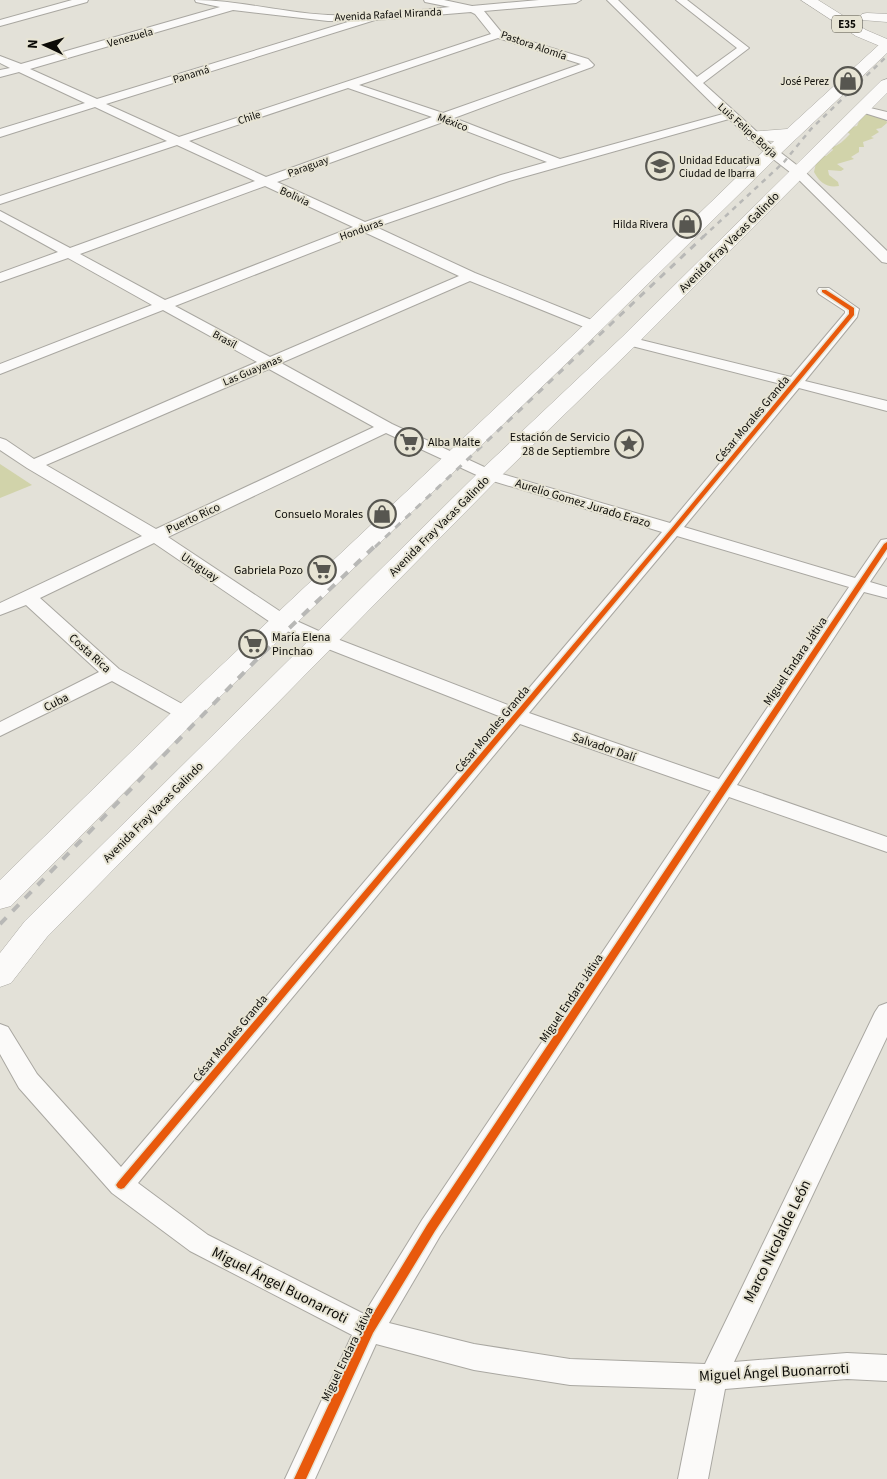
<svg xmlns="http://www.w3.org/2000/svg" width="887" height="1479" font-family="'Source Sans 3',sans-serif">
<rect width="100%" height="100%" fill="#e3e1d8"/>
<g fill="#d1d3aa">
<path d="M870,113l16,6 1,4 -6,5 -5,1 3,3 -8,5 3,1 -11,4 1,5h-5v5l-8,5 3,2 -17,5 7,5 -3,2 -13,-1 1,5 9,7 1,4c-12,2 -19,-3 -25,-14l2,-9 6,-7h4l7,-6 -2,-3c8,-1 13,-7 19,-13l-3,-2 5,-5 5,-1 4,-9z"/>
<path d="M0,464l32,21 -32,13z"/>
</g>
<g fill="none" stroke-linecap="round" stroke-linejoin="round">
<defs>
<g id="street">
<path d="M72,0h16l-1,2 -87,24v-6z"/>
<path d="M195,0c44,0 89,13 133,15 41,2 82,-4 122,-8l-25,-5 -1,-2h20l28,6 67,-6h42l-5,3 -92,8 18,22 86,26 6,6 -2,2 -138,51 106,41 163,-45 -116,-114h11l79,77 40,-29 -61,-48h11l62,48 -46,35 73,66 27,21 84,81v12l-5,-1 -87,-86 -27,-21 -39,-36 -220,62 -133,46 99,46 124,50 2,3 -2,3h-10l-119,-48 -189,82 111,61 103,48 175,51 115,-138 -161,-41 -2,-3 2,-3 5,-1 162,40 54,-64v-2l-26,-17 -2,-3 2,-3h10l30,21 -2,8 -52,64 82,20v10l-88,-23 -115,139 171,51 26,-38 6,-1v18l-17,25 17,5v11l-23,-6 -127,193 150,52v15l-158,-55 -289,439 -51,87 85,21 96,15 135,5 170,-352 4,-6 8,-3v34l-153,325 113,-9 40,2v26l-40,-2 -122,10 -17,90h-30l18,-90 -126,-4 -96,-15 -98,-26 -61,135h-30l67,-144 -162,-84 -78,-58 -93,-105 -19,-34v-30l8,3 29,47 84,93 383,-449 -186,-73 -42,-19 -122,-83 -114,55 79,71 74,41 3,4 -3,4 -7,2 -7,-2 -67,-37 -112,55v-14l99,-50 -73,-67 -26,10v-12l142,-67 -115,-68 -27,-18v-12l6,2 28,19 223,-97 -94,-52 -163,64v-10l152,-59 -84,-47 -68,24v-9l58,-21 -58,-32v-9l70,37 185,-67 -78,-36 -177,59v-8l167,-55 -72,-34 -95,30v-8l85,-26 -66,-31 -19,5v-7l10,-2 -10,-5v-7l21,8 199,-57 -24,-5zM233,10l95,11h23l-254,78 -67,-30zM471,12l4,2 16,20 -312,103 -73,-33 269,-84zM498,38l83,26 -138,49 -84,-28zM348,88l84,29 -166,60 -77,-36zM443,122l104,40 -46,13 -136,47 -88,-40zM265,186l88,41 -188,73 -85,-46zM364,232l95,44 -189,81 -95,-51zM269,369l105,58 -218,102 -110,-64zM386,433l97,45 179,54 -149,175 -181,-70 -42,-19 -122,-81zM677,536l172,51 -130,192 -190,-66zM520,724l191,67 -289,429 -58,94 -156,-79 -70,-52z"/>
<path d="M862,106l25,6v8l-29,-9 -2,-2 2,-2z"/>
</g>
<g id="primary">
<path d="M887,41v12l-109,103 -177,174 -405,390 -185,186 -11,3v-29l176,-172 411,-386 187,-181 -26,-1 -2,-4 2,-4 39,-3 95,-87z"/>
<path d="M887,79v14l-251,252 -139,135 -450,457 -36,46 -11,4v-34l25,-32 456,-451 141,-133 259,-256z"/>
</g>
<g id="highway">
<path d="M801,0h17l48,30 21,9v10l-31,-13z"/>
<path d="M867,13l20,1v8l-25,-2 -2,-3 2,-3z"/>
</g>
</defs>
<use href="#street" stroke="#a9a7a1" stroke-width="2"/>
<use href="#primary" stroke="#a9a7a1" stroke-width="1"/>
<use href="#highway" stroke="#a9a7a1" stroke-width="1"/>
<use href="#street" fill="#fbfaf9" fill-rule="evenodd"/>
<use href="#primary" fill="#fbfaf9" fill-rule="evenodd"/>
<use href="#highway" fill="#fbfaf9" fill-rule="evenodd"/>
<path stroke="#b8b8b6" stroke-width="2.5" stroke-dasharray="5 5" stroke-linecap="butt" d="M703,237l81,-75 27,-33 76,-73"/>
<path stroke="#b8b8b6" stroke-width="3" stroke-dasharray="7 7" stroke-linecap="butt" d="M375,547l329,-311"/>
<path stroke="#b8b8b6" stroke-width="4" stroke-dasharray="9 9" stroke-linecap="butt" d="M0,924l258,-266 118,-113"/>
<defs>
<g id="cycleway">
<path d="M822,290h4l28,18v7l-179,216 -551,657 -3,1 -3,-1 -2,-3 2,-3 553,-653 178,-215v-4l-27,-18z"/>
<path d="M887,542v7l-452,682 -62,102 -67,146h-12l71,-152 62,-102 457,-681z"/>
</g>
</defs>
<use href="#cycleway" stroke="#e7e4d4" stroke-width="3"/>
<use href="#cycleway" fill="#e8590c" fill-rule="evenodd"/>
</g>
<defs>
<symbol id="shop-ring" viewBox="-11 -11 22 22"><circle r="9.5" fill="#e7e4d4" stroke="#575650" stroke-width="1.5"/><path d="M-5-2.5h2.3a2.7 3.5 0 0 1 5.4 0H5L5.5 6h-11ZM-1.5-2.5h3a1.5 2.3 0 0 0-3 0Z" fill="#575650"/></symbol>
<symbol id="university-ring" viewBox="-11 -11 22 22"><circle r="9.5" fill="#e7e4d4" stroke="#575650" stroke-width="1.5"/><path d="M0-5L7-2L0 1L-7-2ZM-4 1L0 2.5L4 1V4Q0 6-4 4Z" fill="#575650"/></symbol>
<symbol id="supermarket-ring" viewBox="-11 -11 22 22"><circle r="9.5" fill="#e7e4d4" stroke="#575650" stroke-width="1.5"/><path d="M-6-5.5h2.5l.6 2H6L4.5 2H-2.5L-4.4-4H-6ZM-1.5 3.2a1.3 1.3 0 1 0 .1 0ZM3 3.2a1.3 1.3 0 1 0 .1 0Z" fill="#575650"/></symbol>
<symbol id="sight-ring" viewBox="-11 -11 22 22"><circle r="9.5" fill="#e7e4d4" stroke="#575650" stroke-width="1.5"/><path d="M0-6L1.8-2.2L6-1.7L2.9 1.2L3.7 5.4L0 3.3L-3.7 5.4L-2.9 1.2L-6-1.7L-1.8-2.2Z" fill="#575650"/></symbol>
</defs>
<g fill-rule="evenodd">
<use href="#shop-ring" x="832" y="65" width="32" height="32"/>
<use href="#university-ring" x="644" y="150" width="32" height="32"/>
<use href="#shop-ring" x="671" y="208" width="32" height="32"/>
<use href="#supermarket-ring" x="393" y="426" width="32" height="32"/>
<use href="#sight-ring" x="613" y="428" width="32" height="32"/>
<use href="#shop-ring" x="366" y="498" width="32" height="32"/>
<use href="#supermarket-ring" x="306" y="554" width="32" height="32"/>
<use href="#supermarket-ring" x="237" y="628" width="32" height="32"/>
</g>
<g text-anchor="middle" stroke-width="4" stroke-linejoin="round" paint-order="stroke">
<g font-size="11" fill="#0c0b07" stroke="#e7e4d4">
<text transform="translate(388 14) rotate(-3)" y="4">Avenida Rafael Miranda</text>
<text transform="translate(130 37) rotate(-16)" y="4">Venezuela</text>
<text transform="translate(534 45) rotate(19)" y="4">Pastora Alomía</text>
<text transform="translate(191 74) rotate(-17)" y="4">Panamá</text>
<text transform="translate(249 117) rotate(-18)" y="4">Chile</text>
<text transform="translate(453 122) rotate(21)" y="4">México</text>
<text transform="translate(748 130) rotate(42)" y="4">Luis Felipe Borja</text>
<text transform="translate(308 166) rotate(-20)" y="4">Paraguay</text>
<text transform="translate(295 196) rotate(25)" y="4">Bolivia</text>
<text transform="translate(361 229) rotate(-20)" y="4">Honduras</text>
<text transform="translate(225 339) rotate(29)" y="4">Brasil</text>
<text transform="translate(252 370) rotate(-23)" y="4">Las Guayanas</text>
</g>
<rect fill="#e7e4d4" stroke="#4e4c44" stroke-width="1" x="832" y="15.5" width="30" height="17" rx="4"/>
<g font-size="11" font-weight="bold" fill="#0c0b07">
<text x="847" y="28">E35</text>
</g>
<g font-size="11" fill="#0c0b07" stroke="#e7e4d4" text-anchor="end">
<text x="829" y="85">José Perez</text>
<text x="679" y="164" text-anchor="start">Unidad Educativa<tspan x="679" dy="13">Ciudad de Ibarra</tspan></text>
<text x="668" y="228">Hilda Rivera</text>
</g>
<g font-size="12" fill="#0c0b07" stroke="#e7e4d4">
<text transform="translate(729 242) rotate(-45)" y="4">Avenida Fray Vacas Galindo</text>
<text transform="translate(752 419) rotate(-50)" y="4">César Morales Granda</text>
<text transform="translate(583 503) rotate(17)" y="4">Aurelio Gomez Jurado Erazo</text>
<text transform="translate(193 518) rotate(-25)" y="4">Puerto Rico</text>
<text transform="translate(439 526) rotate(-45)" y="4">Avenida Fray Vacas Galindo</text>
<text transform="translate(200 567) rotate(34)" y="4">Uruguay</text>
<text transform="translate(90 653) rotate(42)" y="4">Costa Rica</text>
<text transform="translate(795 661) rotate(-56)" y="4">Miguel Endara Játiva</text>
<text transform="translate(56 702) rotate(-27)" y="4">Cuba</text>
<text transform="translate(492 729) rotate(-50)" y="4">César Morales Granda</text>
<text transform="translate(604 747) rotate(19)" y="4">Salvador Dalí</text>
<text transform="translate(153 812) rotate(-45)" y="4">Avenida Fray Vacas Galindo</text>
<text transform="translate(571 998) rotate(-56)" y="4">Miguel Endara Játiva</text>
<text transform="translate(230 1038) rotate(-50)" y="4">César Morales Granda</text>
<text transform="translate(347 1354) rotate(-64)" y="4">Miguel Endara Játiva</text>
</g>
<g font-size="12" fill="#0c0b07" stroke="#e7e4d4" text-anchor="end">
<text x="610" y="441">Estación de Servicio<tspan x="610" dy="14">28 de Septiembre</tspan></text>
<text x="428" y="446" text-anchor="start">Alba Malte</text>
<text x="363" y="518">Consuelo Morales</text>
<text x="303" y="574">Gabriela Pozo</text>
<text x="272" y="641" text-anchor="start">María Elena<tspan x="272" dy="14">Pinchao</tspan></text>
</g>
<g font-size="15" fill="#0c0b07" stroke="#e7e4d4">
<text transform="translate(777 1241) rotate(-64)" y="5">Marco Nicolalde León</text>
<text transform="translate(280 1285) rotate(27)" y="5">Miguel Ángel Buonarroti</text>
<text transform="translate(774 1372) rotate(-3)" y="5">Miguel Ángel Buonarroti</text>
</g>
</g>
<g transform="translate(45 45) rotate(274)" stroke="#e7e4d4" stroke-width="4" paint-order="stroke">
<path d="M0-4L9 19L0 12L-9 19Z" fill="#0c0b07"/>
<text y="-8" font-size="14" font-weight="bold" text-anchor="middle" fill="#0c0b07">N</text>
</g>
</svg>
